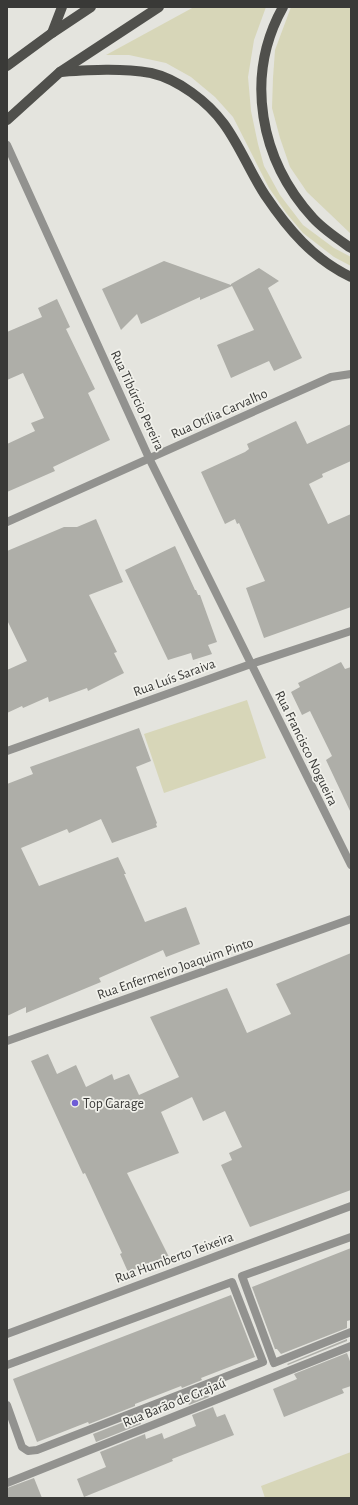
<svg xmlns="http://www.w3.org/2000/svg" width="358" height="1505" font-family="'Alegreya Sans',sans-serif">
<rect width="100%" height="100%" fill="#e4e4de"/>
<g fill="#d7d6b8">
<path d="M194,7h72l-12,33 -6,37 3,34 7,33 6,22 16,29 23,30 31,23 17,9v9l-17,-9 -31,-24 -16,-19 -18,-26 -36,-71 -18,-20 -24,-20 -25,-14 -37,-8h-23z"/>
<path d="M291,7h60v227l-44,-42 -17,-25 -10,-29 -8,-30 1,-30 2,-28z"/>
<path d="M247,700l19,58 -102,35 -20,-59z"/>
<path d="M351,1452v46h-86l-4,-12z"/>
</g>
<g fill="#aeaea8">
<path d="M164,261l67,24v-1l28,-16 20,13 -11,7 34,70 -28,13 -5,-10 -38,17 -14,-33 37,-15 -22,-44 -32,14v-3l-59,27 -4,-10 -16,16 -19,-41z"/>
<path d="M57,299l13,28 -4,2 29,60 -7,4 22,47 -57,27 2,4 -48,21v-48l28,-13 -4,-8 13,-5 -21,-45 -16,7v-48l35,-15 -4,-9z"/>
<path d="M296,421l11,23 44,-20v37l-29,13 1,3 -14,7 19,40 23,-10v93l-87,31 -18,-50 19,-7 -26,-58 -2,1 -2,-5 -10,5 -24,-52 44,-20 4,-3 -2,-5z"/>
<path d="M96,519l27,63 -34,13 28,57 -3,1 10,20 -36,18 -1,-3 -38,14 -1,-5 -25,11 -1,-2 -15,7v-43l20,-9 -20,-41v-69l57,-24h13z"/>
<path d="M175,546l20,44h1l2,5h2l17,47 -9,3 4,9 -19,6 -2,-7 -23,7 -43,-90z"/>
<path d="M341,662l4,7 6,-2v146l-25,-53 6,-4 -22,-45 -8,4 -11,-23 9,-5 -2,-4z"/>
<path d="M139,728l12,33 -15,6 21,56 -1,1 1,3 -45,16 -11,-24 -32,14 -2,-4 -46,19 18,38 79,-29 8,17h-2l21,48 41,-15 14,37 -34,13 -3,-7 -64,28 2,4 -75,31v-6l-19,9v-232l26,-10 -3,-7z"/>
<path d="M351,953v237l-101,37 -29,-62 11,-5 -3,-7 13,-6 -9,-19 -8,-17 -22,10 -11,-24 -31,15 18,41 -52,20 42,84 -41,15 -8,-18 2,-1 -37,-80 -2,1 -52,-113 17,-7 9,20 19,-9 10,22 26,-13 2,6 15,-6 10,21 40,-18 -29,-60 77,-29 20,45 44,-19 -15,-30z"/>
<path d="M351,1248v72l-4,1v7l-66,26 -4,-5h-2l-23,-62z"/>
<path d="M231,1295l24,62 -54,21 1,2 -20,8 -1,-2 -46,18v2l-46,18 -1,-2 -51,20 -24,-63z"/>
<path d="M347,1339v2l-59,24 -1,-1z"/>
<path d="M347,1353l4,11v22l-9,3 2,4 -60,24 -11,-28 24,-10 -3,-5z"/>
<path d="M206,1390l3,7 -20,8 -3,-7z"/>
<path d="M213,1407l4,10 8,-3 9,21 -62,24 1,2 -89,36 -7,-18 29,-12 -6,-15 45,-18 1,5 16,-6 2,6 32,-13 -4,-11z"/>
<path d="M139,1416l2,8 -45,18 -3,-8z"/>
<path d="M34,1478l8,20h-35v-10z"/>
</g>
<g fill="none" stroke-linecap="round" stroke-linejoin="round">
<g stroke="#92928f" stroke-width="8">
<path d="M351,1237l-109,39 32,87 77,-31"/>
<path d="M7,1365l225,-83 31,80 -226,88 -9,1 -6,-4 -15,-42"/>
</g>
<g stroke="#92928f" stroke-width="8">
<path d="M7,145l142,313 202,407"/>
<path d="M7,522l324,-145 20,-3"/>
<path d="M7,751l244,-87 100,-33"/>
<path d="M7,1041l344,-122"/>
<path d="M7,1334l344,-128"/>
<path d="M7,1483l344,-137"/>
</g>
<g stroke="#50504c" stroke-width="10">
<path d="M283,7c-39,70 -23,153 30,211 11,12 25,21 38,30"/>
<path d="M52,33l10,-26"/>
<path d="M7,66l45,-33 39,-26"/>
<path d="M60,72c31,-2 60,-4 91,1 27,6 57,29 73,51 16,22 26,48 41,71 23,34 48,64 86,82"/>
<path d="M7,120l53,-48 99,-65"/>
</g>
</g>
<circle fill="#6e5cd6" stroke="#f1f1eb" stroke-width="1.5" cx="75" cy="1103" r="4"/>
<g text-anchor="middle" stroke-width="3.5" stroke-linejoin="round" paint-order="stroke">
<g font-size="14" fill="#393937" stroke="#f1f1eb">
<text transform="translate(138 400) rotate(65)" y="5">Rua Tibúrcio Pereira</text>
<text transform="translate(219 413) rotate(-24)" y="5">Rua Otília Carvalho</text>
<text transform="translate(174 677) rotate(-20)" y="5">Rua Luís Saraiva</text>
<text transform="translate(307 748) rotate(64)" y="5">Rua Francisco Nogueira</text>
<text transform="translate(175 968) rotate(-19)" y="5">Rua Enfermeiro Joaquim Pinto</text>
<text transform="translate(174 1257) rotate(-20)" y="5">Rua Humberto Teixeira</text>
<text transform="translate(174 1402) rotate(-22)" y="5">Rua Barão de Grajaú</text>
</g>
<g font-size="14" fill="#393937" stroke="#f1f1eb" text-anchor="start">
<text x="83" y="1108">Top Garage</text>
</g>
</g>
<rect width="358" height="1505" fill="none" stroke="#393937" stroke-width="16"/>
</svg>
